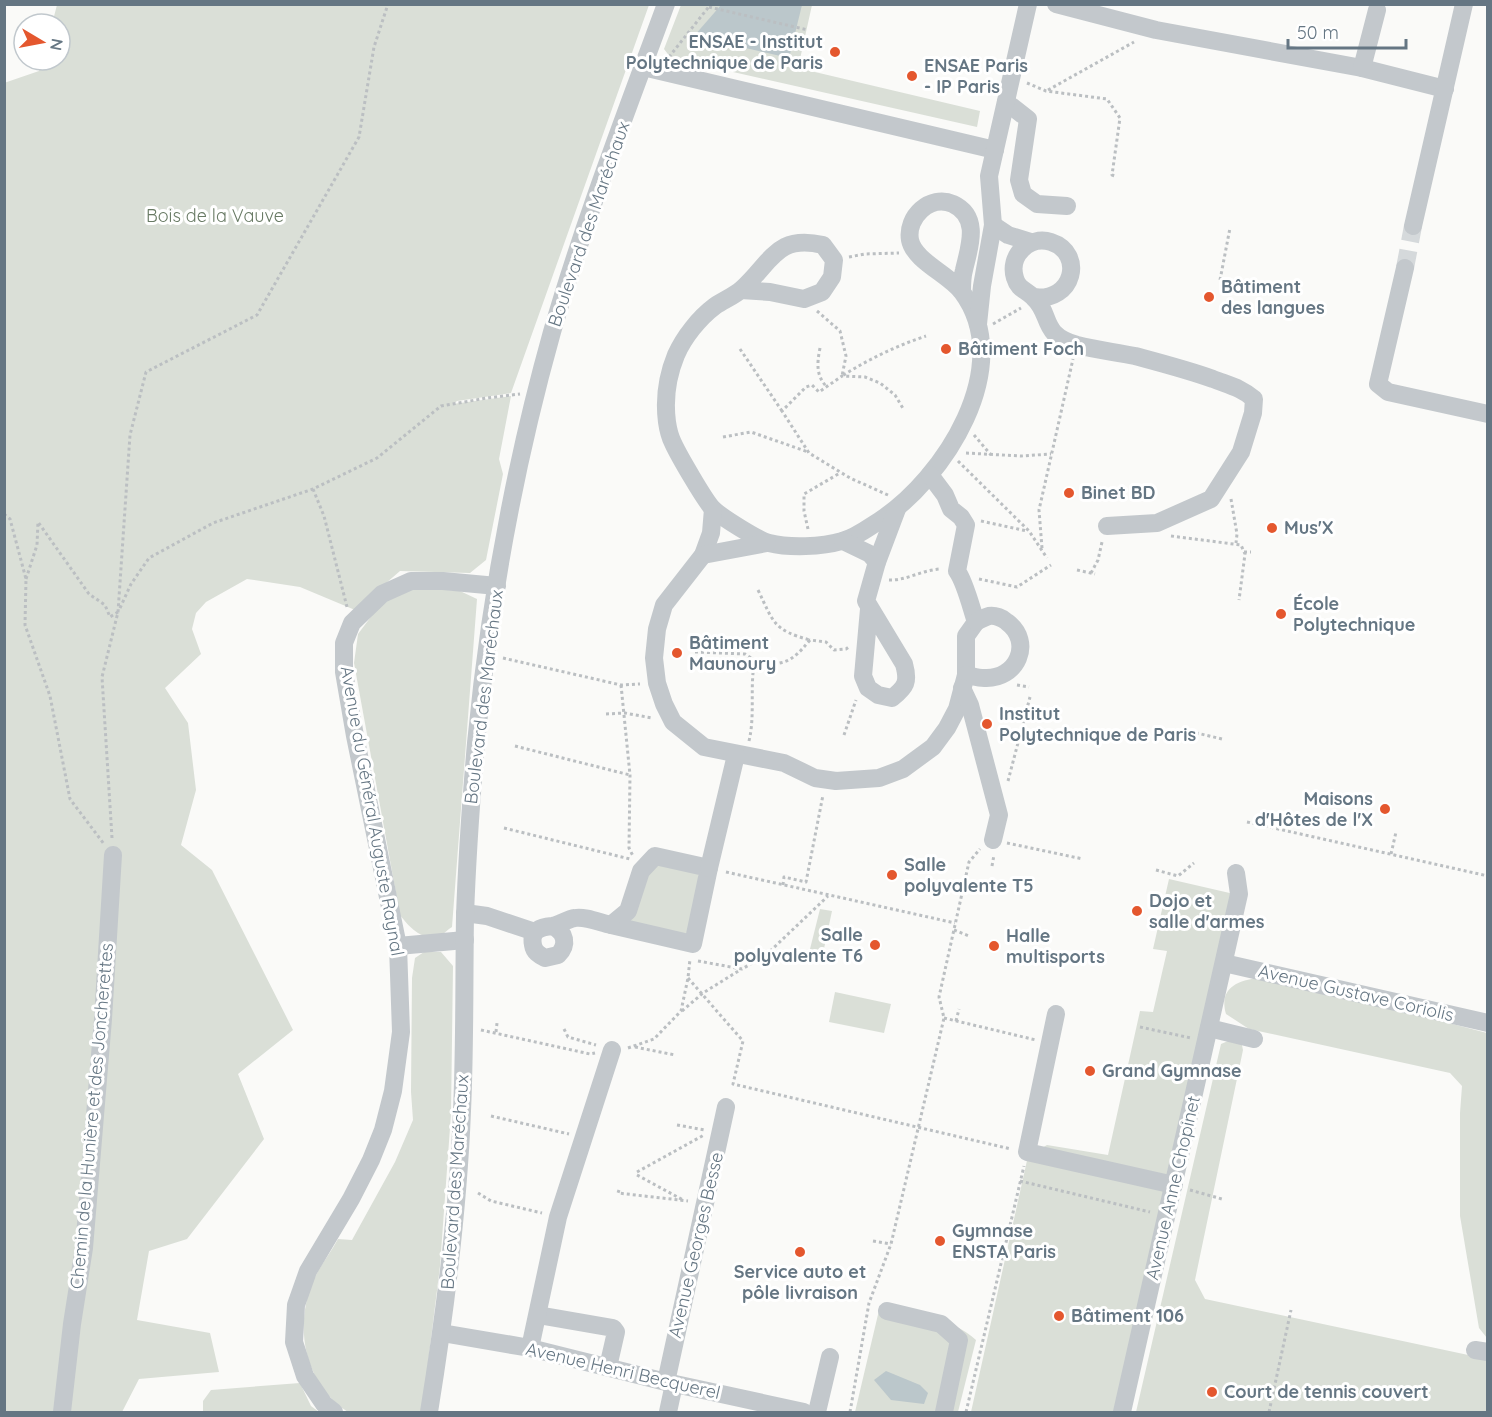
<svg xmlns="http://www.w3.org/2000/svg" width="1492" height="1417" font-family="Quicksand,sans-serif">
<rect width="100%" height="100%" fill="#fafaf8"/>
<g fill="#dadfd7">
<path d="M57,5h592l-138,388 -54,8 -4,3 58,-8 -12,63 4,15 -17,86 -16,13 -70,-2 -45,39 -55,-23 -53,-8 -41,23 -10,11 -4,16 9,25 -36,34 23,35 8,67 -15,55 31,25 81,160 -55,44 26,65 -77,100 -38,12 -12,69 73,13 9,39 -80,7 -17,33h-117l-1,-1329 35,-12 3,-11h18v-36h-8z"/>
<path d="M681,5h131l-14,63 182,43 -3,16 -306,-69 -7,-9z"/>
<path d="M423,588l37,3 17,8 -25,328c-4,2 -8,7 -12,9 -17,6 -31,-9 -40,-21l-46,-252 4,-29 18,-24 20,-18z"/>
<path d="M658,863l41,10 -8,57 -8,5 -57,-15 15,-37z"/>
<path d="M1169,879l65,15 -119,518h-144l57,-256 19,-11 61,10 32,-144 13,1 14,-61 -14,-2z"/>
<path d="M820,909l12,2 -10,47 -12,-9z"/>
<path d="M424,952h17l12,14 -2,148 -11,152 -18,146h-74c-44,-28 -55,-86 -34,-133 6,-13 17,-27 24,-40l14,1 43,-78 18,-42 -2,-28 1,-114 3,-20z"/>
<path d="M1262,978l137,32 88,23v305l-8,-10 -19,-112v-103l2,-27 -12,-13 -201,-44 -23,-15c-8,-27 14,-35 36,-36z"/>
<path d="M835,992l56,12 -7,29 -55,-11z"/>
<path d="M1240,1036l3,14 -48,230 10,19 282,60v53h-351l85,-368z"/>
<path d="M880,1306c33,8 70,10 96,34l-18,72h-103z"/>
<path d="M300,1383l11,23 8,6h-116v-11l8,-11z"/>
</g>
<g fill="#bbc7cb">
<path d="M721,5h81l-13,53 -95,-22z"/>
<path d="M886,1371l34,14 8,8 -4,11 -33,-4 -17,-20z"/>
</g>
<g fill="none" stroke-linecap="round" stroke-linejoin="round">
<path stroke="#d5d9db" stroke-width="18" stroke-dasharray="18 9" stroke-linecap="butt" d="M1405,268l8,-42"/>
<g stroke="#bbbfc2" stroke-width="3" stroke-dasharray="3 3" stroke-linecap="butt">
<path d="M709,7l99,23"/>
<path d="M669,57l42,-53"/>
<path d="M1027,83l19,8 61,8 13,19 -8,57 3,1"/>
<path d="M1048,90l86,-48"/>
<path d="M849,257l16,-3 34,-1"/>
<path d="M1220,280l10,-52"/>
<path d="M817,311l23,20 6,25 -4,20c27,-17 54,-30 84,-40"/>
<path d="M993,324l28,-16"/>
<path d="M820,348c-3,15 -4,27 6,38"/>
<path d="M740,349l42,62"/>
<path d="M974,435l17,20"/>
<path d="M723,437l28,-5 57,20"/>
<path d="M966,453l55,3 30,-2"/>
<path d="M958,461l71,70 18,27"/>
<path d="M313,489l11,27 23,91"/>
<path d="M888,495l-38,-17 -41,-25 -27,-42 24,-24 6,-2 7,7 23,-16 23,1 15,6 15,12 9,15"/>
<path d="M1231,499l6,35 -1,9"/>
<path d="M4,514l6,5 16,60 -1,46 25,71 20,103 34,45"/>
<path d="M981,521l46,10"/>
<path d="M808,529l-4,-18v-17l36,-21"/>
<path d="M1171,536l70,9 4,9 -6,46"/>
<path d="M1042,548l-3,-38 34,-151"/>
<path d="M1244,552h7"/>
<path d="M1077,570l18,4"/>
<path d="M1091,573l7,-13 4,-18"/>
<path d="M26,579l11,-34 1,-23 51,72 16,11 5,12 8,-5"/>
<path d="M979,579l38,8 34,-22"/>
<path d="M889,580c16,1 33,-10 51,-11"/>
<path d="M758,590c16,33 15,40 52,50"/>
<path d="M120,608l11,-24 18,-26 64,-35 100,-34 64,-31 64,-52 46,-8 33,-4"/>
<path d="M695,652l50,2 6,4 3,7"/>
<path d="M503,658l118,27 19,-1"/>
<path d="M621,685l9,90 -1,73 4,8"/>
<path d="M1017,685l12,2"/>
<path d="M606,714l19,-1 27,5"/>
<path d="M1184,730l38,9"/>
<path d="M844,735l12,-35"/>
<path d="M749,741c6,-25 1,-51 5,-76 31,-1 36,-1 56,-25l16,2 8,8 12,-1 4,-3"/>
<path d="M515,746l115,29"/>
<path d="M1008,781l22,-84"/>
<path d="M1247,822l241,54"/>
<path d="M504,828l126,31"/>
<path d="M112,838l-10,-161 16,-65 12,-177 16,-63 111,-57 102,-178 15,-90 14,-43"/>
<path d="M1007,843l76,16"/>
<path d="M1391,854l5,-22"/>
<path d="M992,866l2,-11"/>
<path d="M1156,870l22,6 16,-13"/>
<path d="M726,872l229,51"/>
<path d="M783,885l1,-8 22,5 17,-87"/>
<path d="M954,930l15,6"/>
<path d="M698,961l44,8 24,-14 62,-59"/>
<path d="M688,978l55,63 -10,43 278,65"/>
<path d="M682,1011l21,-18 37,-23"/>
<path d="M944,1018l92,22"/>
<path d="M956,1021l3,-12"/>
<path d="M1140,1027l51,11"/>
<path d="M564,1029l4,8 28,8"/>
<path d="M481,1030l109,24 5,-1"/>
<path d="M496,1032l1,-9"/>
<path d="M635,1047l40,8"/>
<path d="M628,1048l26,-9 27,-28 7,-33 2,-19"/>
<path d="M491,1116l78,18"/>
<path d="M677,1125l28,5"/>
<path d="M637,1172l67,-37"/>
<path d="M637,1175l46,25"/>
<path d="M1020,1181l130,31"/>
<path d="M619,1190l-1,3 70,8"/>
<path d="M1190,1190l32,9"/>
<path d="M478,1193l13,8 51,12"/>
<path d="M873,1241l18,3"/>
<path d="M850,1412l19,-109 22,-59 53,-226 -5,-21 30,-135 11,-13"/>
<path d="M966,1412l58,-246"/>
<path d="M1269,1412l22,-102"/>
</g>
<g stroke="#c3c8cc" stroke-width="18">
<path d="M1056,4l100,26 206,38 83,21"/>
<path d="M643,67l352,83"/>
<path d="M1362,68l15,-58"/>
<path d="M1006,102l22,17 -9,61 4,14 14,10 30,2"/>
<path d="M993,225l15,10 23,7"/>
<path d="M1413,226l51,-222"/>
<path d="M1405,268l-27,116 10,8 100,22"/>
<path d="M741,290l29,2 34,7 18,-7 10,-15 2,-17 -11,-15c-47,-11 -51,17 -81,44 -8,7 -18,11 -27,17 -16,12 -31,31 -39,49 -9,22 -12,44 -9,67 1,7 3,15 6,21 5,11 33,60 41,67 9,8 44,30 55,33 20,5 53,4 73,-2 13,-3 26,-13 37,-20 65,-42 138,-155 83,-229 -12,-17 -48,-31 -52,-52 -4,-23 20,-46 43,-36 28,13 16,44 11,66 -2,7 -2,14 -2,21"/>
<path d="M1033,297c41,6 52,-44 18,-55 -22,-7 -43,14 -36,36 3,11 11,12 18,19 20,18 6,37 44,48 19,5 39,7 58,11 26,7 53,14 78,23 15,6 29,9 41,20l-1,14 -12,39 -30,47 -54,24 -50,3"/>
<path d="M978,324l4,-38 11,-61 -4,-49 39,-172"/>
<path d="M713,509l-2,24 -8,22 -39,50 -7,24 -3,29 3,25 7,21 9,18 31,25 80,16 31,15 21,3 43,-3 24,-9 30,-22 14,-19 10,-19 9,-34v-39l10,-14c-5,-15 -11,-40 -19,-51l9,-46 -5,-8 -10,-8 -6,-14 -15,-20"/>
<path d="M843,541l27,13 7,8"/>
<path d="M703,555l64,-12"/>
<path d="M869,609l-6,67 5,12 10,7 14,3c14,-11 17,-16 12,-34l-38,-63 11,-39 20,-53"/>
<path d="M966,675c6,1 12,3 18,3 33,2 50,-36 23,-56 -4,-4 -12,-7 -18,-6 -4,1 -9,4 -13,6"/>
<path d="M962,688l8,17 29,110 -6,25"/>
<path d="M655,856l54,12 -16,76 -82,-19 17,-14 13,-40z"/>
<path d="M709,868l27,-113"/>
<path d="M465,913l22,3 48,16"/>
<path d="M552,926c14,6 16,19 6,29l-13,3c-6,-3 -11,-6 -12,-13 -3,-15 8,-18 19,-19 8,-1 15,-7 23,-8 10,-2 26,5 36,7"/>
<path d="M398,946l67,-6"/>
<path d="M1224,963l264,60"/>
<path d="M1056,1014l-29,138 147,33"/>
<path d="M1209,1028l45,11"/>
<path d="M887,1311l54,13 18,16 -15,72"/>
<path d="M538,1315l75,13 3,4 -8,35"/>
<path d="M442,1333l88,15 136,34 138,30"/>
<path d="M530,1348l28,-131 54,-167"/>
<path d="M1475,1350l13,2"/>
<path d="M666,1382l60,-275"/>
<path d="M62,1412l10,-88 12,-76 19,-229 10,-164"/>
<path d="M334,1412l-10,-8 -19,-28 -11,-34 2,-37 12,-34 43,-72 20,-39 12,-30 10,-39 8,-59 -3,-86 -43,-210 -11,-64v-29l8,-20 30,-29 29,-13h32l54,5"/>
<path d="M429,1412c16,-99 29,-200 33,-301 3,-65 2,-130 3,-195 2,-57 6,-115 11,-173 13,-136 39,-279 76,-411 32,-111 74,-219 114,-328"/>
<path d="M668,1412l6,-28"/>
<path d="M817,1412l13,-55"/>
<path d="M1122,1412l117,-518 -3,-21"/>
</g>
</g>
<g fill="#e4572e" stroke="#fff" stroke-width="2">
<circle cx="835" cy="52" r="6"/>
<circle cx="912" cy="76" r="6"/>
<circle cx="1209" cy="297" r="6"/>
<circle cx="946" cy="349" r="6"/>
<circle cx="1069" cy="493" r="6"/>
<circle cx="1272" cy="528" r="6"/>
<circle cx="1281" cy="614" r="6"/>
<circle cx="677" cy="653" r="6"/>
<circle cx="987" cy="724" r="6"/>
<circle cx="1385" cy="809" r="6"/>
<circle cx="892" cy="875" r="6"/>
<circle cx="1137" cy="911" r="6"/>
<circle cx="875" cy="945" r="6"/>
<circle cx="994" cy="946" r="6"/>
<circle cx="1090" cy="1071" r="6"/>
<circle cx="940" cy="1241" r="6"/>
<circle cx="800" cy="1252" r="6"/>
<circle cx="1059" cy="1316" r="6"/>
<circle cx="1212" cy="1392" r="6"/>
</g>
<g text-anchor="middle" stroke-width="6" stroke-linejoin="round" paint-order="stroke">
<g font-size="18" font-weight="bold" fill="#657683" stroke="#fff" text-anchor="start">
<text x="823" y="48" text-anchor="end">ENSAE - Institut<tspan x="823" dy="21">Polytechnique de Paris</tspan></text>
<text x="924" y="72">ENSAE Paris<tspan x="924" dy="21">- IP Paris</tspan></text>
<text x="1221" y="293">Bâtiment<tspan x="1221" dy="21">des langues</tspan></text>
<text x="958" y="355">Bâtiment Foch</text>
<text x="1081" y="499">Binet BD</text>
<text x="1284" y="534">Mus'X</text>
<text x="1293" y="610">École<tspan x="1293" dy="21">Polytechnique</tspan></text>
<text x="689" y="649">Bâtiment<tspan x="689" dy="21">Maunoury</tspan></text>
<text x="999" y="720">Institut<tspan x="999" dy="21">Polytechnique de Paris</tspan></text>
<text x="1373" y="805" text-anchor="end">Maisons<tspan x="1373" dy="21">d'Hôtes de l'X</tspan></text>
<text x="904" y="871">Salle<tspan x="904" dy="21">polyvalente T5</tspan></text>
<text x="1149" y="907">Dojo et<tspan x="1149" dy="21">salle d'armes</tspan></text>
<text x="863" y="941" text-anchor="end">Salle<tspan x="863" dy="21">polyvalente T6</tspan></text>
<text x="1006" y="942">Halle<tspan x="1006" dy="21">multisports</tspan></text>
<text x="1102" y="1077">Grand Gymnase</text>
<text x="952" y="1237">Gymnase<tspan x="952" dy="21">ENSTA Paris</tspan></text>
<text x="800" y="1278" text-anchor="middle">Service auto et<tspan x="800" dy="21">pôle livraison</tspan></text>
<text x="1071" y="1322">Bâtiment 106</text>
<text x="1224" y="1398">Court de tennis couvert</text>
</g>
<g font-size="18" fill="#687a64" stroke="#fff">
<text x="215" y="222">Bois de la Vauve</text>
</g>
<g font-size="18" fill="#657683" stroke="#fff">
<text transform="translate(589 224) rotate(-71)" y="6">Boulevard des Maréchaux</text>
<text transform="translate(484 697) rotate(-83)" y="6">Boulevard des Maréchaux</text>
<text transform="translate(372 811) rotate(80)" y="6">Avenue du Général Auguste Raynal</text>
<text transform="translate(1356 993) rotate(13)" y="6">Avenue Gustave Coriolis</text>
<text transform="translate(92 1116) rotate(-85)" y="6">Chemin de la Hunière et des Joncherettes</text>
<text transform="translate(455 1182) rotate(-86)" y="6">Boulevard des Maréchaux</text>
<text transform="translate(1173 1188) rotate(-77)" y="6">Avenue Anne Chopinet</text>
<text transform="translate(696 1245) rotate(-77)" y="6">Avenue Georges Besse</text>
<text transform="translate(623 1371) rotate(13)" y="6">Avenue Henri Becquerel</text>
</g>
</g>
<rect width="1492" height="1417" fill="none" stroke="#657683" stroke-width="12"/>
<g transform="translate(42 42) rotate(100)"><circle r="28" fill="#ffffff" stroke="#c1c8cd" stroke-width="1.5"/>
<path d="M0-4.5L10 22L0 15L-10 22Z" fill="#e4572e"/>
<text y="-9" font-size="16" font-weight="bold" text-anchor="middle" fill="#657683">N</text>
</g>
<path d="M1288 39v9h118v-9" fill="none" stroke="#657683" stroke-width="3"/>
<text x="1297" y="39" font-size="18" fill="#657683" stroke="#ffffff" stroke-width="4.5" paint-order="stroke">50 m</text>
</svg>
